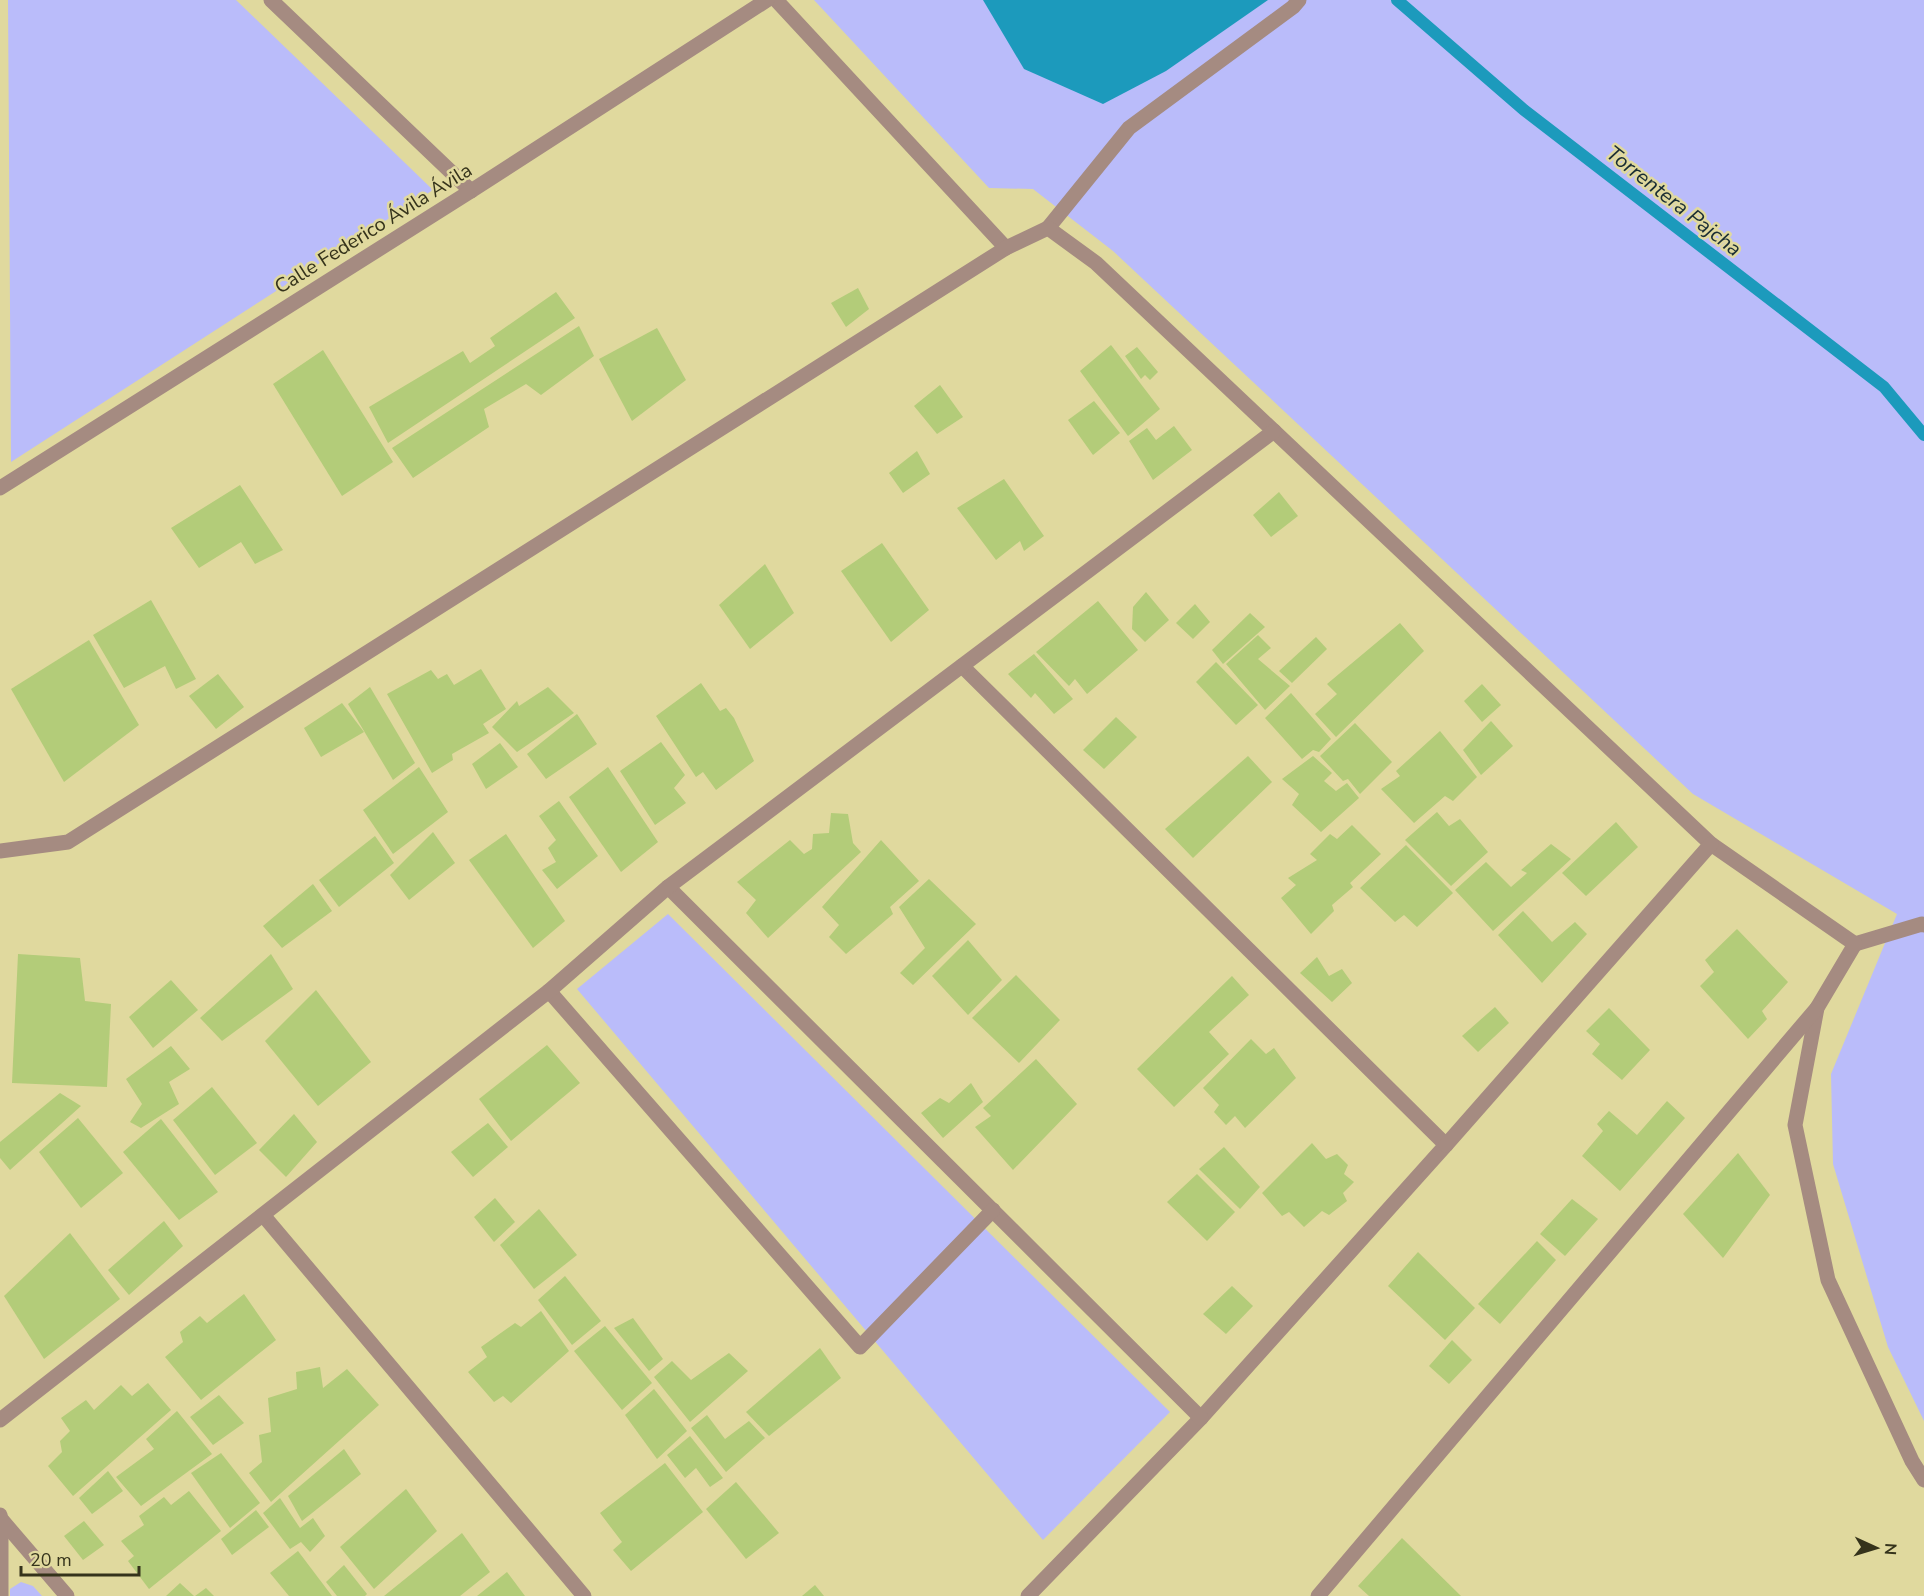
<svg xmlns="http://www.w3.org/2000/svg" width="1924" height="1596" font-family="'Nunito Sans',sans-serif">
<rect width="100%" height="100%" fill="#e0d99e"/>
<g fill="#babcfa">
<path d="M8,0h228l197,190 -422,272z"/>
<path d="M814,0h1110v1421l-36,-74 -55,-183 -2,-90 66,-160 -204,-120 -580,-543 -80,-62 -44,-1z"/>
<path d="M668,914l502,498 -127,128 -466,-551z"/>
<path d="M21,1582l12,4 9,10h-32v-7z"/>
</g>
<path fill="#1c9abc" d="M983,0h285l-102,71 -63,33 -79,-35z"/>
<g fill="none" stroke-linecap="round" stroke-linejoin="round">
<path stroke="#1c9abc" stroke-width="12" d="M1397,0l127,110 360,277 40,48"/>
</g>
<g fill="#b3cc79">
<path d="M858,288l11,21 -23,18 -15,-24z"/>
<path d="M556,292l19,26 -187,125 -19,-36 94,-56 7,12 25,-17 -5,-8z"/>
<path d="M579,326l15,30 -53,39 -15,-11 -42,25 5,18 -76,51 -21,-30z"/>
<path d="M657,328l29,52 -54,41 -33,-62z"/>
<path d="M1111,345l49,64 -32,27 -48,-65z"/>
<path d="M1137,347l21,25 -8,8 -5,-5 -4,4 -16,-23z"/>
<path d="M323,350l70,112 -51,34 -69,-112z"/>
<path d="M940,385l23,32 -26,17 -23,-28z"/>
<path d="M1094,401l26,32 -27,22 -25,-35z"/>
<path d="M1174,426l18,24 -39,30 -24,-39 18,-13 9,12z"/>
<path d="M917,451l13,23 -27,19 -14,-20z"/>
<path d="M1004,479l40,57 -20,15 -4,-10 -24,19 -39,-52z"/>
<path d="M240,485l43,65 -28,14 -14,-22 -42,26 -28,-40z"/>
<path d="M1279,492l19,24 -27,21 -18,-22z"/>
<path d="M882,543l47,67 -38,32 -50,-71z"/>
<path d="M765,564l29,49 -44,36 -31,-44z"/>
<path d="M1146,592l23,28 -24,22 -13,-13 1,-22z"/>
<path d="M151,600l45,79 -20,10 -11,-23 -41,22 -31,-53z"/>
<path d="M1098,601l40,49 -51,44 -12,-15 -6,7 -33,-34z"/>
<path d="M1195,604l15,18 -17,17 -17,-16z"/>
<path d="M1250,613l15,14 -42,37 -11,-14z"/>
<path d="M1400,623l24,28 -88,86 -21,-23 22,-20 -10,-10z"/>
<path d="M1258,635l13,13 -13,11 32,27 -25,24 -39,-46z"/>
<path d="M1316,637l11,12 -35,34 -13,-12z"/>
<path d="M89,640l50,85 -75,57 -53,-93z"/>
<path d="M1034,654l39,45 -19,15 -19,-21 -4,5 -23,-24z"/>
<path d="M1216,662l42,43 -22,20 -40,-43z"/>
<path d="M481,669l25,40 -23,15 6,9 -37,21 1,6 -21,13 -45,-79 44,-24 7,9 9,-5 7,11z"/>
<path d="M218,674l26,33 -28,22 -27,-33z"/>
<path d="M701,683l19,28 6,-3 8,10 20,43 -38,29 -13,-18 -7,5 -40,-61z"/>
<path d="M1482,684l19,21 -19,17 -18,-21z"/>
<path d="M370,687l45,76 -22,17 -45,-76z"/>
<path d="M548,687l26,26 -57,39 -25,-25 25,-26 2,5z"/>
<path d="M1291,693l40,46 -12,13 -6,-2 -11,9 -37,-41z"/>
<path d="M342,703l22,29 -43,25 -17,-29z"/>
<path d="M577,714l20,30 -51,35 -19,-25z"/>
<path d="M1116,717l21,20 -33,32 -21,-19z"/>
<path d="M1491,721l22,25 -32,29 -18,-25z"/>
<path d="M1355,723l37,39 -32,32 -12,-15 -5,2 -23,-25z"/>
<path d="M1440,731l37,46 -24,24 -8,-5 -31,27 -33,-34 19,-13 -4,-5z"/>
<path d="M661,742l24,33 -11,13 12,15 -31,22 -35,-54z"/>
<path d="M500,743l18,24 -32,22 -14,-25z"/>
<path d="M1248,756l24,26 -79,76 -28,-29z"/>
<path d="M1313,756l19,17 -8,8 12,10 11,-8 12,15 -38,34 -29,-27 7,-11 -17,-15z"/>
<path d="M419,767l29,45 -55,42 -30,-44z"/>
<path d="M608,767l50,75 -37,30 -52,-75z"/>
<path d="M559,801l39,55 -41,33 -15,-19 14,-8 -8,-14 8,-8 -17,-24z"/>
<path d="M1437,812l12,14 11,-7 28,33 -37,34 -46,-46z"/>
<path d="M831,813l17,1 5,29 8,9 -93,86 -22,-25 10,-13 -19,-18 53,-42 14,14 8,-5 1,-15 16,-1z"/>
<path d="M1616,822l22,25 -52,49 -24,-23z"/>
<path d="M1352,825l29,29 -31,29 3,4 -21,18 2,6 -23,23 -30,-36 15,-13 -8,-7 29,-18 -7,-6 20,-20 7,5z"/>
<path d="M433,832l22,31 -46,37 -19,-25z"/>
<path d="M506,834l59,87 -32,27 -64,-88z"/>
<path d="M375,836l19,27 -55,44 -20,-27z"/>
<path d="M881,840l38,41 -29,26 3,7 -47,40 -17,-17 10,-12 -17,-18z"/>
<path d="M1551,844l20,15 -78,72 -38,-41 31,-28 25,25 16,-14 -6,-3z"/>
<path d="M1406,845l47,48 -36,34 -13,-12 -9,7 -35,-34z"/>
<path d="M929,879l47,45 -63,61 -13,-12 25,-25 -26,-41z"/>
<path d="M313,884l19,27 -50,37 -19,-22z"/>
<path d="M1523,911l29,31 23,-20 12,12 -45,49 -44,-48z"/>
<path d="M1737,929l51,53 -26,29 5,8 -19,20 -48,-53 14,-14 -9,-12z"/>
<path d="M968,940l34,40 -34,35 -36,-39z"/>
<path d="M18,954l62,4 5,43 26,3 -4,83 -95,-4z"/>
<path d="M271,954l22,35 -71,52 -22,-23z"/>
<path d="M1317,957l12,19 13,-7 10,14 -20,19 -32,-29z"/>
<path d="M1016,975l44,45 -41,43 -47,-45z"/>
<path d="M1232,976l17,19 -40,37 20,22 -55,53 -37,-38z"/>
<path d="M171,980l27,30 -45,38 -24,-31z"/>
<path d="M316,990l55,72 -53,44 -53,-65z"/>
<path d="M1495,1007l14,16 -31,29 -16,-16z"/>
<path d="M1609,1008l41,42 -28,30 -30,-26 8,-10 -14,-13z"/>
<path d="M1251,1039l15,15 8,-6 22,30 -51,50 -10,-12 -9,9 -12,-13 5,-7 -16,-17z"/>
<path d="M547,1045l33,38 -69,58 -32,-42z"/>
<path d="M171,1046l19,23 -21,13 10,22 -38,24 -11,-6 12,-18 -16,-25z"/>
<path d="M1036,1059l41,45 -64,66 -38,-43 16,-11 -8,-8z"/>
<path d="M971,1083l12,19 -40,36 -22,-25 19,-15 9,5z"/>
<path d="M212,1087l45,56 -42,32 -42,-55z"/>
<path d="M60,1093l21,13 -71,64 -10,-12v-16z"/>
<path d="M1667,1101l18,17 -65,73 -38,-35 21,-25 -6,-7 12,-13 28,24z"/>
<path d="M294,1114l23,28 -31,35 -27,-27z"/>
<path d="M78,1118l45,55 -42,35 -42,-56z"/>
<path d="M161,1119l57,73 -39,28 -56,-68z"/>
<path d="M488,1123l20,24 -35,30 -22,-25z"/>
<path d="M1312,1143l14,16 11,-5 11,11 -4,9 10,8 -11,11 4,8 -18,14 -7,-4 -18,16 -15,-15 -7,4 -20,-23z"/>
<path d="M1224,1147l36,40 -20,22 -41,-40z"/>
<path d="M1738,1153l32,42 -47,63 -40,-44z"/>
<path d="M1197,1174l38,38 -28,29 -40,-39z"/>
<path d="M495,1198l20,24 -21,20 -20,-25z"/>
<path d="M1572,1199l26,20 -33,37 -25,-22z"/>
<path d="M539,1209l38,46 -43,34 -34,-44z"/>
<path d="M164,1221l19,25 -54,49 -21,-25z"/>
<path d="M70,1233l50,66 -76,60 -40,-63z"/>
<path d="M1537,1241l19,19 -56,64 -22,-20z"/>
<path d="M1418,1252l57,56 -30,32 -57,-54z"/>
<path d="M565,1276l36,45 -29,24 -34,-45z"/>
<path d="M1232,1286l21,20 -27,28 -23,-20z"/>
<path d="M244,1294l32,46 -75,60 -36,-43 18,-15 -3,-10 20,-16 7,7z"/>
<path d="M541,1311l28,40 -58,52 -8,-7 -9,6 -26,-30 19,-15 -6,-10 34,-24 6,4z"/>
<path d="M633,1318l30,41 -14,12 -35,-43z"/>
<path d="M605,1326l47,57 -30,27 -48,-59z"/>
<path d="M1452,1340l20,20 -23,24 -20,-18z"/>
<path d="M820,1348l21,30 -72,58 -23,-24z"/>
<path d="M729,1353l19,18 -58,51 -36,-45 18,-16 19,19z"/>
<path d="M320,1367l3,21 24,-19 32,36 -108,97 -22,-29 13,-11 -3,-27 12,-3 -3,-34 29,-9 -1,-17z"/>
<path d="M148,1383l23,27 -98,86 -25,-30 14,-14 -2,-11 10,-10 -9,-13 25,-18 8,10 27,-25 11,11z"/>
<path d="M654,1389l33,42 -30,28 -32,-44z"/>
<path d="M219,1395l25,28 -31,22 -23,-28z"/>
<path d="M177,1411l35,43 -71,52 -25,-29 38,-28 -8,-10z"/>
<path d="M707,1415l18,24 24,-18 16,17 -39,34 -35,-44z"/>
<path d="M690,1436l33,42 -13,9 -14,-19 -11,10 -18,-23z"/>
<path d="M344,1449l17,25 -59,47 -14,-25z"/>
<path d="M221,1453l39,50 -30,25 -39,-55z"/>
<path d="M665,1463l38,49 -72,59 -18,-21 9,-8 -22,-29z"/>
<path d="M108,1471l15,20 -31,23 -13,-16z"/>
<path d="M736,1482l43,51 -33,26 -40,-50z"/>
<path d="M406,1489l31,42 -63,58 -34,-42z"/>
<path d="M189,1491l32,40 -72,58 -21,-28 6,-5 -13,-15 23,-16 -5,-9 25,-19 7,8z"/>
<path d="M280,1498l20,30 13,-10 12,18 -15,16 -9,-10 -11,7 -27,-36z"/>
<path d="M256,1510l13,17 -37,28 -11,-16z"/>
<path d="M84,1521l20,24 -21,15 -19,-24z"/>
<path d="M462,1533l28,39 -30,24h-76z"/>
<path d="M1402,1538l59,58h-92l-11,-10z"/>
<path d="M298,1551l34,45h-43l-19,-23z"/>
<path d="M344,1565l23,29 -2,2h-28l-11,-14z"/>
<path d="M507,1572l18,24h-48z"/>
<path d="M180,1583l14,13h-28z"/>
<path d="M815,1585l9,11h-22z"/>
<path d="M206,1588l8,8h-19z"/>
</g>
<g fill="none" stroke-linecap="round" stroke-linejoin="round">
<g stroke="#a58b81" stroke-width="15">
<path d="M1048,228l81,-100 164,-121 6,-7"/>
<path d="M1855,944l67,-20 2,1"/>
</g>
<g stroke="#a58b81" stroke-width="15">
<path d="M271,0l200,191"/>
<path d="M776,0l230,248"/>
<path d="M0,488l471,-297 296,-191"/>
<path d="M962,666l484,479 -245,273 -173,178"/>
<path d="M0,851l68,-9 938,-594 42,-20 48,35 615,581 144,100 -38,64 -22,117 33,155 84,181 12,19"/>
<path d="M668,887l533,531"/>
<path d="M549,991l311,356 133,-137"/>
<path d="M1446,1145l265,-301"/>
<path d="M263,1215l321,381"/>
<path d="M0,1420l549,-429 119,-104 606,-456"/>
<path d="M0,1515l1,4 66,77"/>
<path d="M1,1519v77"/>
<path d="M1318,1596l499,-588"/>
</g>
</g>
<g text-anchor="middle" stroke-width="5" stroke-linejoin="round" paint-order="stroke">
<g font-size="20" fill="#35331b" stroke="#e0d99e">
<text transform="translate(373 228) rotate(-32)" y="7">Calle Federico Ávila Ávila</text>
</g>
<g font-size="21" font-style="italic" fill="#192d34" stroke="#e0d99e">
<text transform="translate(1674 201) rotate(38)" y="7">Torrentera Pajcha</text>
</g>
</g>
<g transform="translate(1876 1548) rotate(94)" stroke="#e0d99e" stroke-width="4.5" paint-order="stroke">
<path d="M0-4.5L10 22L0 15L-10 22Z" fill="#35331b"/>
<text y="-9" font-size="16" font-weight="bold" text-anchor="middle" fill="#35331b">N</text>
</g>
<path d="M21 1566v9h118v-9" fill="none" stroke="#35331b" stroke-width="3"/>
<text x="30" y="1566" font-size="18" fill="#35331b" stroke="#e0d99e" stroke-width="4.5" paint-order="stroke">20 m</text>
</svg>
